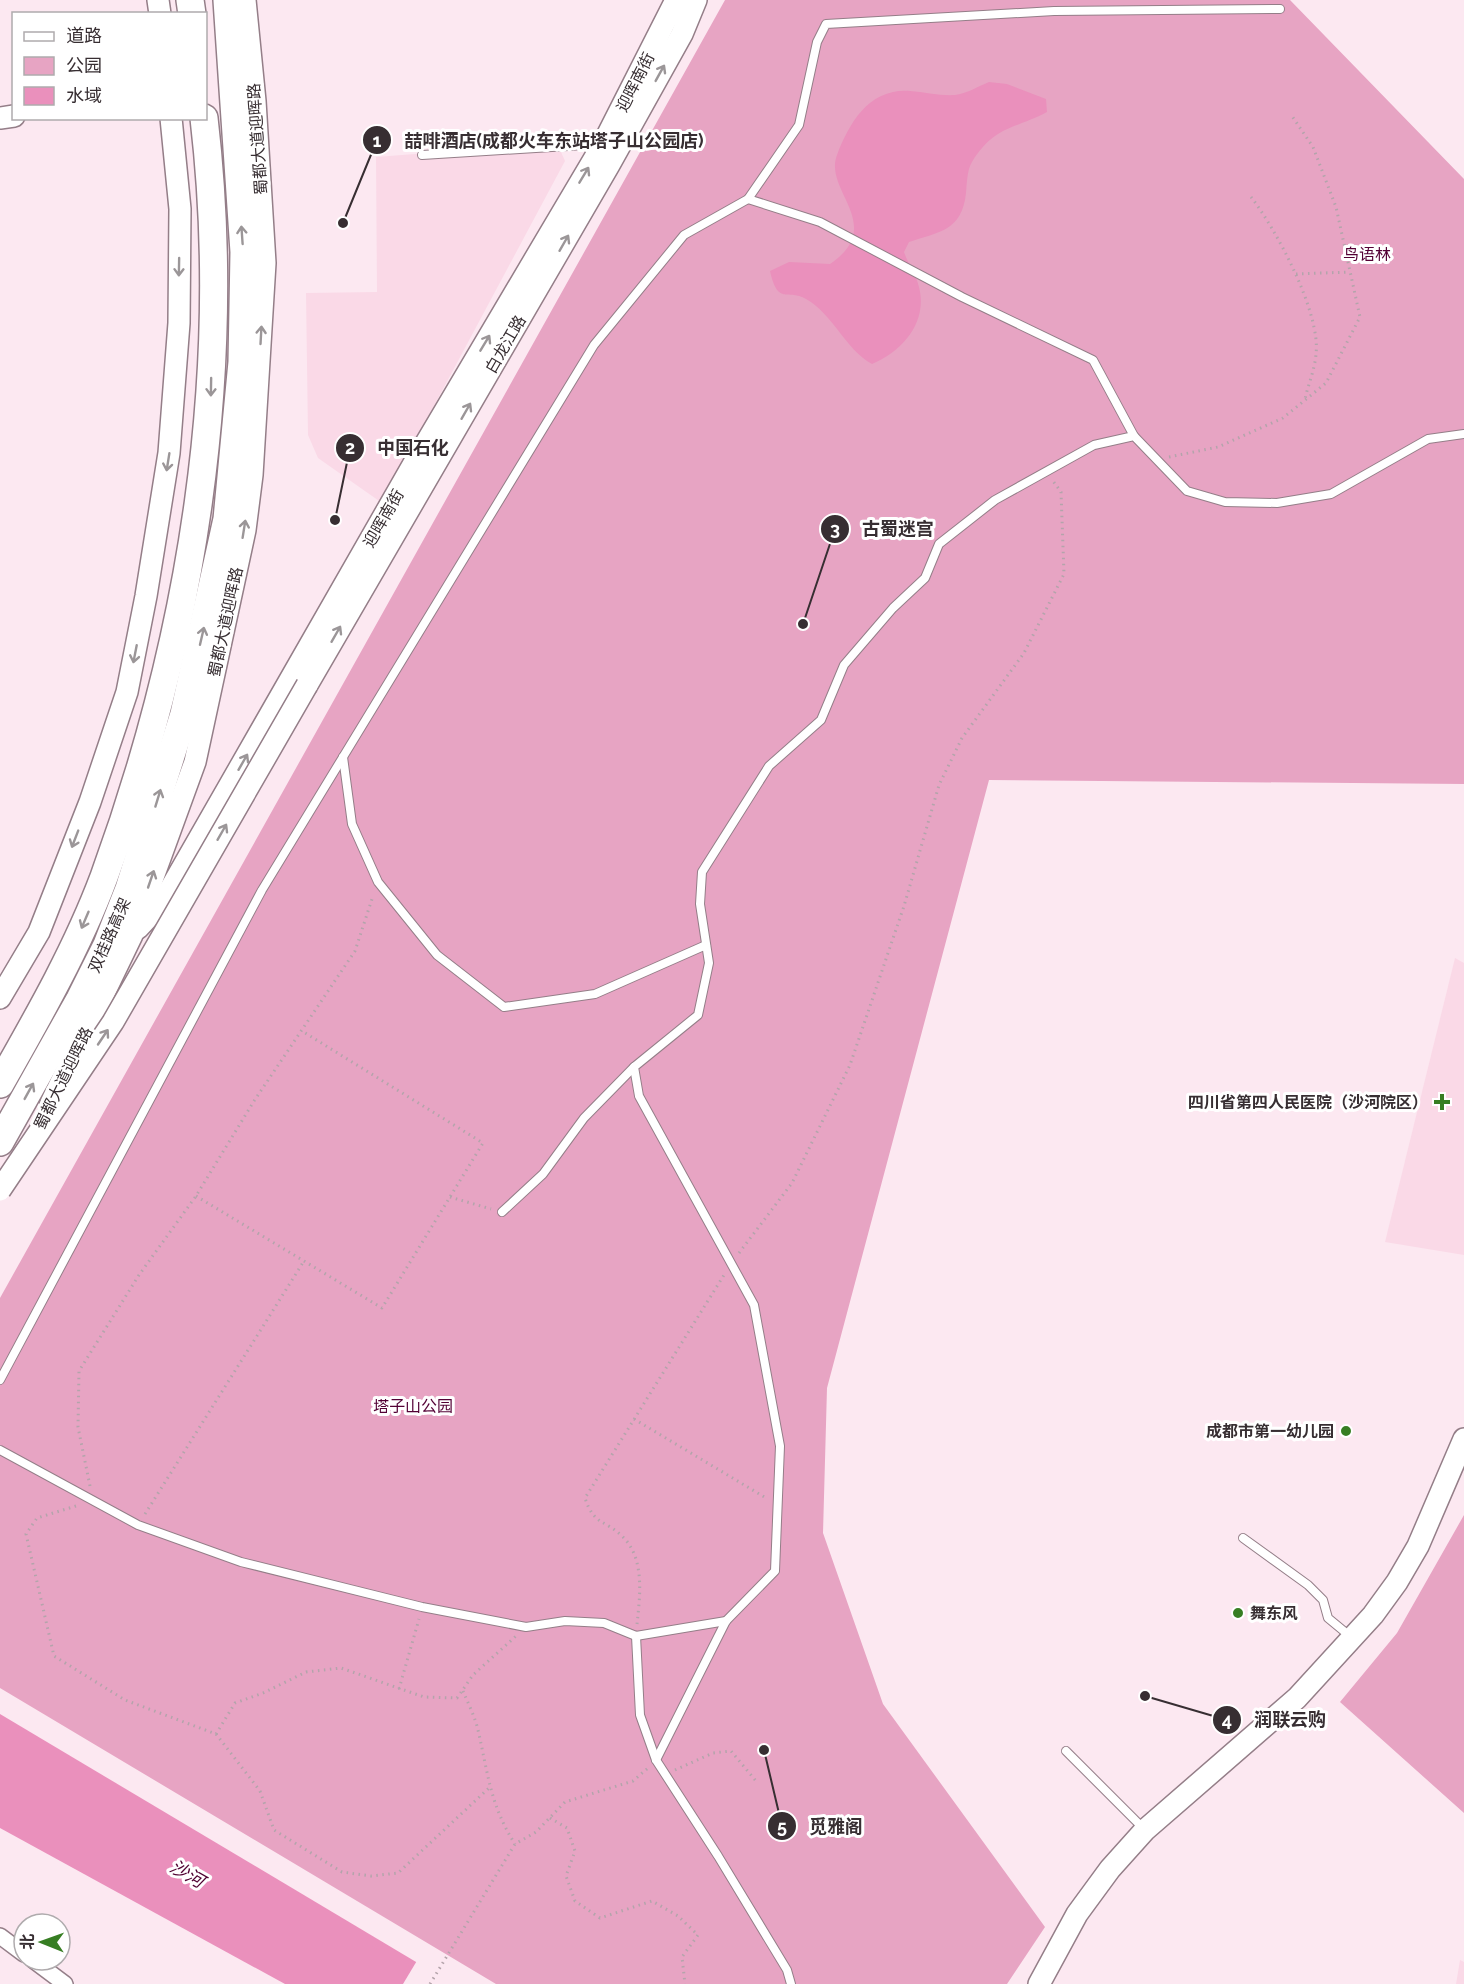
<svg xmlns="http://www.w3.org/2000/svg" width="1464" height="1984" font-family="Raleway,'Noto Sans SC',sans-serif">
<rect width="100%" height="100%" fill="#fce8f1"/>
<g fill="#fad9e7">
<path d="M557,143l8,18 -183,342 -64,-45 -10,-23 -2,-142 71,-1 -1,-135z"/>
<path d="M1455,958l9,5v292l-79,-13z"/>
<path d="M1460,1960l4,2v22h-8z"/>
</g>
<g fill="#e7a4c3">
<path d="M725,0h565l174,179v605l-475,-4 -162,608 -4,145 60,171 162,223 -38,57h-511l-496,-296v-390z"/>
<path d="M1464,1515v298l-124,-111 57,-69z"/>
</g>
<g fill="#ea90bc">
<path d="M989,82l18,2 39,15 1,13c-32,17 -53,14 -75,50 -5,8 -5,21 -6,31 -4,38 -27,39 -57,49l-5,10c4,12 12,22 15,35 9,35 -16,64 -47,77 -27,-15 -39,-50 -66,-65 -18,-11 -28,8 -36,-28l19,-9 41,2c57,-39 -7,-73 7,-109 13,-34 33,-67 73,-64 15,1 30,5 45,4 11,-1 24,-9 34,-13z"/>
<path d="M0,1714l396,236 57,34h-168l-285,-156z"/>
</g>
<path fill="#fce8f1" d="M418,1959l36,22 2,3h-53z"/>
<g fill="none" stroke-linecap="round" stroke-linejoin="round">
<defs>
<g id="lane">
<path d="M422,155l178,-11"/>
<path d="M748,199l72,23 142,75 131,63 41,76"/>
<path d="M343,757l9,67 26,58 59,73 67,52 91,-13 111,-49"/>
<path d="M502,1212l41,-38 41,-56 50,-51"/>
<path d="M0,1380l262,-490 81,-133 251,-412 90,-110 64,-36 51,-74 18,-83 9,-18 228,-13 226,-2"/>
<path d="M0,1450l138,75 103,37 181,45 104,20 39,-6 39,2 32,13 90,-15"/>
<path d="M1243,1538l65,47 15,15 5,18 23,19"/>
<path d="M636,1636l4,79 16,45 62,96 69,114 4,14"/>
<path d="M1066,1751l78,78"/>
<path d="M656,1760l70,-139 49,-50 5,-125 -26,-141 -115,-209 -5,-29 64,-52 11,-52 -9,-59 2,-32 67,-106 52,-46 23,-55 49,-57 32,-30 14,-34 56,-44 99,-55 40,-9 53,55 38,11 52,1 54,-9 97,-55 36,-5"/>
</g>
<g id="street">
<path d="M0,1936l24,18"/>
<path d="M33,1960l32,24"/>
</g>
<g id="secondary">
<path d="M158,0l2,14"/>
<path d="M0,118l14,-2"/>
<path d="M307,685l302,-520 73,-131 14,-34"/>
<path d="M138,928l26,-28 249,-435 190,-321 73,-144"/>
<path d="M0,998l39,-66 51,-130 37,-110 19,-96 23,-143 10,-130 1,-114 -9,-91"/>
<path d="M51,1103l81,-168 63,-173 50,-232 7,-55 13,-212 -10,-162 -10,-101"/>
<path d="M1039,1984l38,-70 33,-45 35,-39 152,-132 76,-83 24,-33 21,-36 46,-107"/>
</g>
<g id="highway">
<path d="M190,0l2,14"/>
<path d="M0,1084c38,-67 77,-135 104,-207 88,-241 130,-503 100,-759"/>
<path d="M0,1142l80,-143 27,-54 22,-56 55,-175 43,-195 15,-157 2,-110 -17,-252"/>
</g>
</defs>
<use href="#lane" stroke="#947e88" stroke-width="10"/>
<use href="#street" stroke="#947e88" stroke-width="18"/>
<use href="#secondary" stroke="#947e88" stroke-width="24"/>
<use href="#highway" stroke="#947e88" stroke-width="30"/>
<g stroke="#b4a4ab" stroke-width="3" stroke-dasharray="1.5 4.5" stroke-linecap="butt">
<path d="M1251,197c25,32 70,116 65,157 -1,15 -8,31 -11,45"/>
<path d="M1296,274l54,-2"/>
<path d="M1169,457l49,-10 65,-29 43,-35 34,-66 -24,-110 -23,-60 -21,-31"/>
<path d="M196,1196l186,112 101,-165 -181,-112"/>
<path d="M450,1197l41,12"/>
<path d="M739,1253l53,-70 58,-118 54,-159 35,-121 23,-47 62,-85 40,-79 -3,-82 -8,-11"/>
<path d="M634,1419l132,79"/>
<path d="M90,1486l-12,-59 1,-56 60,-96 57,-79 58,-95 101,-150 18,-55"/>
<path d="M76,1506l-39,12 -11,16 28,122 71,44 91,34 19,-31 28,-10 43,-21 35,-4 83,29 33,1 16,-23 43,-39"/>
<path d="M145,1514l159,-253"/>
<path d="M637,1624c3,-28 8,-65 -14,-87 -18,-18 -29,-11 -38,-39l139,-223"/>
<path d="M399,1689l20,-70"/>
<path d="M463,1691c5,12 12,26 15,39 10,43 12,75 37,114"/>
<path d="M216,1734l44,57 14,39 68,42 29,4 27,-3 92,-86"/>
<path d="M675,1770l38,-17 18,-2 25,30"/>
<path d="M550,1818l17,10 8,23 -9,25 9,25 25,17 52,-17 26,15 20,19 -16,22 3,27"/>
<path d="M430,1984l85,-140 21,-12 29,-30 68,-21 15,-13"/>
</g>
<use href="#lane" stroke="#fff" stroke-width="8"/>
<use href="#street" stroke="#fff" stroke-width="15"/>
<use href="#secondary" stroke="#fff" stroke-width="21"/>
<use href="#highway" stroke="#fff" stroke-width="27"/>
<defs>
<path id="secondary-bridge" d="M0,1190l113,-168 194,-337"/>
</defs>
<use href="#secondary-bridge" stroke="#947e88" stroke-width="24" stroke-linecap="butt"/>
<use href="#secondary-bridge" stroke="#fff" stroke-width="21"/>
</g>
<defs><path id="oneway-shaft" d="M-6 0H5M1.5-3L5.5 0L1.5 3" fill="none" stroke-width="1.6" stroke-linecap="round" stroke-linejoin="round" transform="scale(1.5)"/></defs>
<g stroke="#9b9698">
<use href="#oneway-shaft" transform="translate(660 73) rotate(-61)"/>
<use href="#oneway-shaft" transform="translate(584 175) rotate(-59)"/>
<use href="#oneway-shaft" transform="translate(242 235) rotate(-94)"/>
<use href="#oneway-shaft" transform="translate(564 243) rotate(-60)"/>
<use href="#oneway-shaft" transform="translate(179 267) rotate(91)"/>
<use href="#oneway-shaft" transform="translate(261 335) rotate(-87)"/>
<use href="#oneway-shaft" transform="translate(485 343) rotate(-59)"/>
<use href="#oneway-shaft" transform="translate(211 387) rotate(91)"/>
<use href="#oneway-shaft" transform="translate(466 411) rotate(-60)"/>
<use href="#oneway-shaft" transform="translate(168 462) rotate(99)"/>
<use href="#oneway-shaft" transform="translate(244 529) rotate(-81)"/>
<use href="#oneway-shaft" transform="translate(336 634) rotate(-60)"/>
<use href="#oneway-shaft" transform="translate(202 636) rotate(-77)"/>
<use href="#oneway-shaft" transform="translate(135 654) rotate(101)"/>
<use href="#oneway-shaft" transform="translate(243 762) rotate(-60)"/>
<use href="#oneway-shaft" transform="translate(158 798) rotate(-73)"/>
<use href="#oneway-shaft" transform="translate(222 832) rotate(-60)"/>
<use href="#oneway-shaft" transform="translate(75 839) rotate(111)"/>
<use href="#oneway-shaft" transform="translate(151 879) rotate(-71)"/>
<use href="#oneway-shaft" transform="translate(85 920) rotate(113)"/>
<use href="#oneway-shaft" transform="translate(103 1037) rotate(-56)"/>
<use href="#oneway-shaft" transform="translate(29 1091) rotate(-61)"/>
</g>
<g fill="#377e23" stroke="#fff" stroke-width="2">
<path d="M1439 1093h6v6h6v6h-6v6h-6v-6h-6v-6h6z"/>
<circle cx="1346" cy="1431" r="6"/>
<circle cx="1238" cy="1613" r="6"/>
</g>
<g text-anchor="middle" stroke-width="6" stroke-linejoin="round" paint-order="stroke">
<g font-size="16" fill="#372e32" stroke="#fff">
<text transform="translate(635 82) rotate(-63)" y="6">迎晖南街</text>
<text transform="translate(257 139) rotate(-94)" y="6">蜀都大道迎晖路</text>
<text transform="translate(505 344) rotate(-60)" y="6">白龙江路</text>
<text transform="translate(383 518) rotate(-60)" y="6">迎晖南街</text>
<text transform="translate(225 622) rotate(-78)" y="6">蜀都大道迎晖路</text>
<text transform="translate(109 935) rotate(-66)" y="6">双桂路高架</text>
<text transform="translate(63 1078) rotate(-64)" y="6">蜀都大道迎晖路</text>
</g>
<g font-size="16" fill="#530135" stroke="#fff">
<text x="1367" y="260">鸟语林</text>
<text x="413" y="1412">塔子山公园</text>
</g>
<g font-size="16" font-weight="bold" fill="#372e32" stroke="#fff" text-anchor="end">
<text x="1428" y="1108">四川省第四人民医院（沙河院区）</text>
<text x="1334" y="1437">成都市第一幼儿园</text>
<text x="1250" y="1619" text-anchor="start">舞东风</text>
</g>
<g font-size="18" font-style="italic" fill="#4f0031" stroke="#fff">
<text transform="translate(187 1874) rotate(30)" y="6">沙河</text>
</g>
</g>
<path fill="none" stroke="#372e32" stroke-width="2" d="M343 223L377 140M335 520L350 448M803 624L835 529M1145 1696L1227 1720M764 1750L782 1826"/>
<g fill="#372e32" stroke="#fff" stroke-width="2">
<circle cx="343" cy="223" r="6"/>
<circle cx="335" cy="520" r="6"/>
<circle cx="803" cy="624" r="6"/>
<circle cx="1145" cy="1696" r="6"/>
<circle cx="764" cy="1750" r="6"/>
<circle cx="377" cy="140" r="15"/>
<circle cx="350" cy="448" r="15"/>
<circle cx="835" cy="529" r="15"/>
<circle cx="1227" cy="1720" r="15"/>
<circle cx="782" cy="1826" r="15"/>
</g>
<g font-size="18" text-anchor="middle" font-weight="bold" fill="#fff">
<text x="377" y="147">1</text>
<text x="350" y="454">2</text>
<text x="835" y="535">3</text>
<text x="1227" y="1726">4</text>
<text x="782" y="1833">5</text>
</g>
<g font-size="18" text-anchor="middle" font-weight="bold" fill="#372e32" stroke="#fff" stroke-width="6" stroke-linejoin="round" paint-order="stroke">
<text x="554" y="147">喆啡酒店(成都火车东站塔子山公园店)</text>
<text x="413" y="454">中国石化</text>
<text x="898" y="535">古蜀迷宫</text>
<text x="1290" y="1726">润联云购</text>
<text x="836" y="1833">觅雅阁</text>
</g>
<rect x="12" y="12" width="195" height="108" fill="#ffffff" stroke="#afabad" stroke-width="1.5"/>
<rect x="24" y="32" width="30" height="9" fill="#ffffff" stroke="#afabad" stroke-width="1.5"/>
<text x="66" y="42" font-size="18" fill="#372e32">道路</text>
<rect x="24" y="57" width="30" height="18" fill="#e7a4c3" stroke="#afabad" stroke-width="1.5"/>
<text x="66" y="72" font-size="18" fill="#372e32">公园</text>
<rect x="24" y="87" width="30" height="18" fill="#ea90bc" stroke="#afabad" stroke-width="1.5"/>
<text x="66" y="102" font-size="18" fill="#372e32">水域</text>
<g transform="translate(42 1942) rotate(271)"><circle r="28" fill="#ffffff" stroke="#afabad" stroke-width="1.5"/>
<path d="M0-4.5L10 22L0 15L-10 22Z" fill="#377e23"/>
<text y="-9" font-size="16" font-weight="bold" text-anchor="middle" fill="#372e32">北</text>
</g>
</svg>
